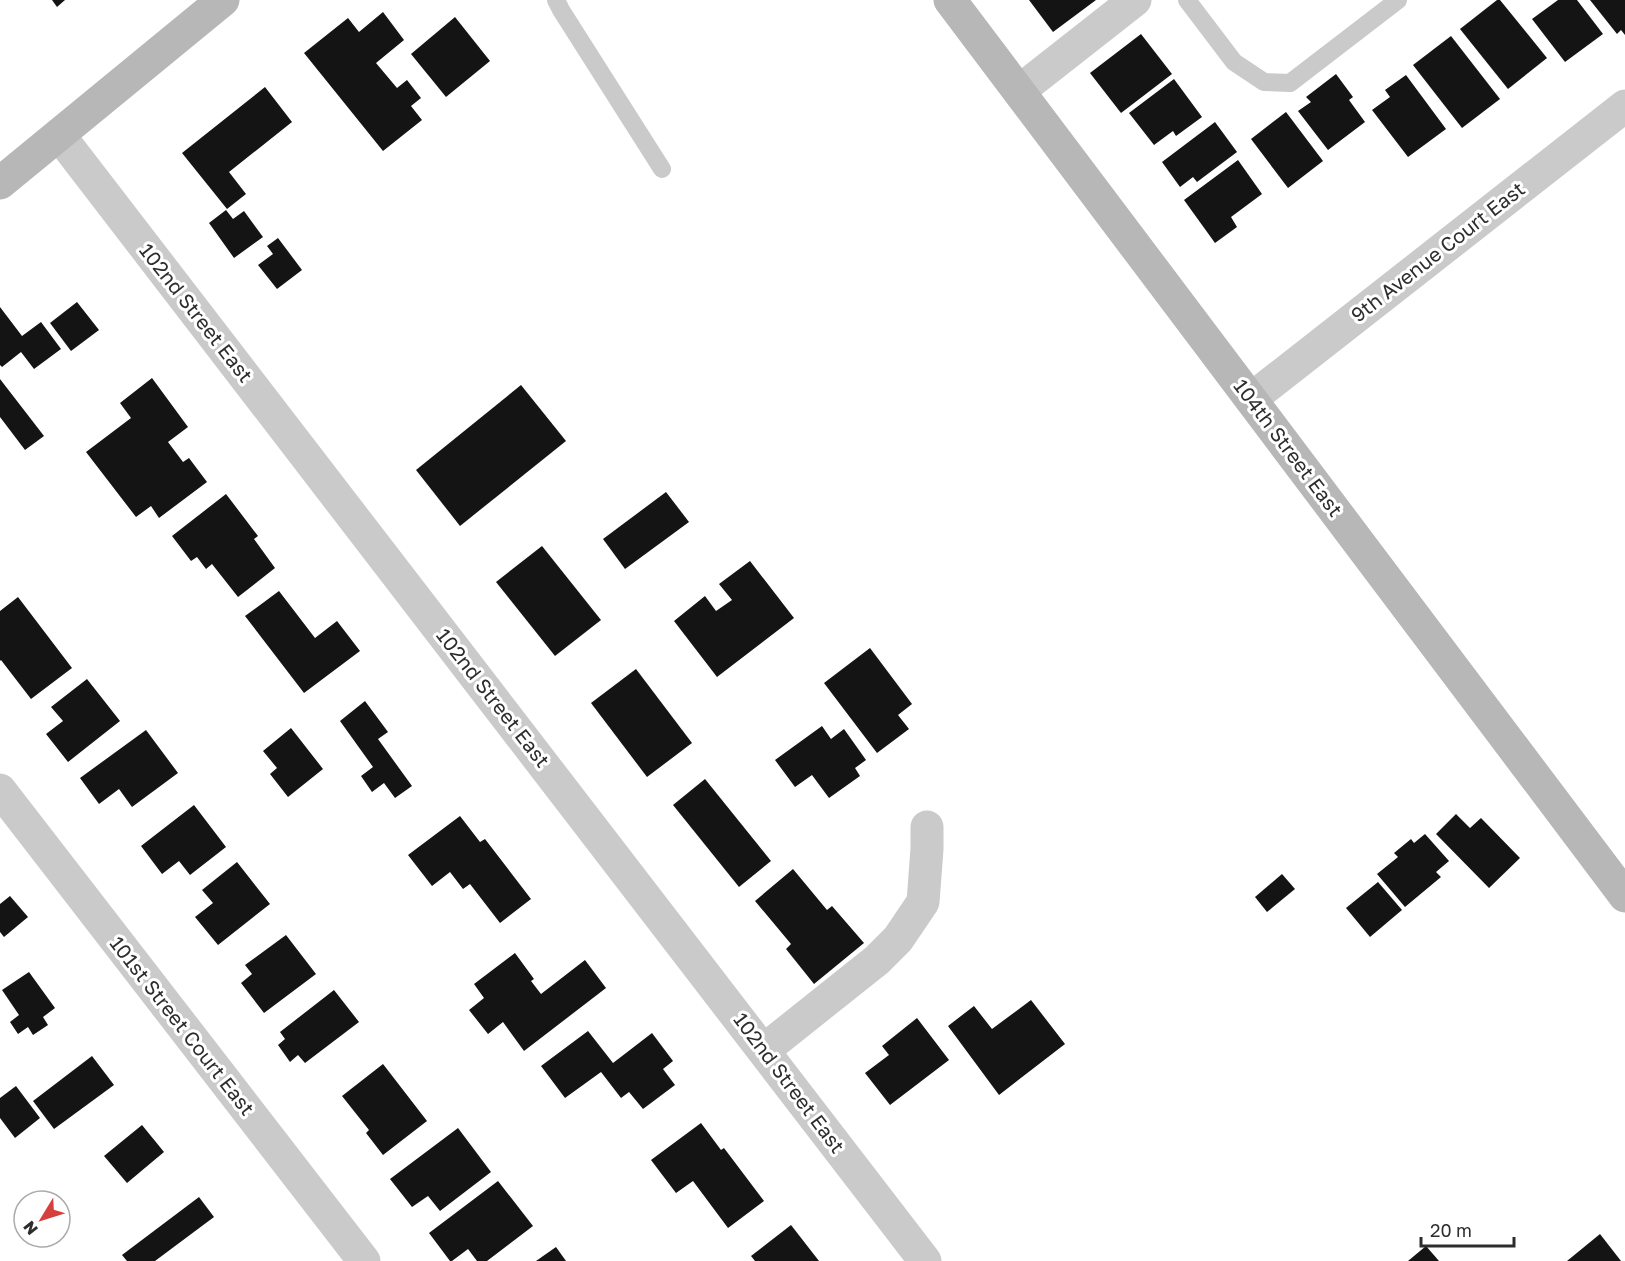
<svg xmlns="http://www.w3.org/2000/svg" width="1625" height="1261" font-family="'Golos Text',sans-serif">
<rect width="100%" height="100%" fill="#fff"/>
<g fill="#141414">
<path d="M52,0h13l-8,7z"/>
<path d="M1029,0h67l-43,32z"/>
<path d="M1497,0h3l47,58 -39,31 -48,-60z"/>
<path d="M1558,0h19l26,34 -38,28 -33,-43z"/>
<path d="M1590,0h35v35l-4,-5 -4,4z"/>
<path d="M383,12l21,28 -28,23 21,25 10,-8 14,18 -10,8 11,14 -39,31 -79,-98 44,-35 11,14z"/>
<path d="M455,17l35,44 -44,36 -35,-43z"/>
<path d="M1141,34l31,40 -51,39 -31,-40z"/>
<path d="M1451,36l49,63 -38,29 -49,-63z"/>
<path d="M1336,74l17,23 -4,3 16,22 -37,28 -30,-39 13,-9 -5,-5z"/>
<path d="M1406,75l40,54 -38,28 -36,-47 18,-13 -5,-7z"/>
<path d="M1174,79l28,38 -26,19 -3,-5 -19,14 -25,-32z"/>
<path d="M265,87l27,35 -63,50 17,22 -19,15 -45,-56z"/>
<path d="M1286,112l37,49 -35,27 -37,-49z"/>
<path d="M1215,122l22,30 -40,30 -4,-5 -13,10 -18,-25z"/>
<path d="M1238,160l24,34 -31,23 6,10 -22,16 -31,-43z"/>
<path d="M226,210l7,9 11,-8 19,26 -29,21 -25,-35z"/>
<path d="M278,238l24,32 -25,19 -19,-24 15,-11 -6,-8z"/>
<path d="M77,302l22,28 -28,21 -21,-28z"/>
<path d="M0,307l22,29 19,-14 20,27 -27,20 -13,-17 -19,15 -2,-2z"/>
<path d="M152,378l36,49 -20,15 15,20 6,-4 18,24 -48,36 -8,-12 -15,11 -50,-65 45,-34 -11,-15z"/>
<path d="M0,379l44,57 -19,14 -25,-33z"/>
<path d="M521,385l45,56 -106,85 -44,-56z"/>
<path d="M666,492l23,30 -64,47 -22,-30z"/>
<path d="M226,494l32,42 -4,3 21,29 -37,29 -26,-33 -6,5 -9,-12 -6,4 -19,-25z"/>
<path d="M542,546l59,74 -46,36 -59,-74z"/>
<path d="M750,561l44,57 -77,59 -43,-56 31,-25 11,15 16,-11 -13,-16z"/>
<path d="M279,591l36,47 22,-17 23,30 -56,42 -59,-77z"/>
<path d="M18,597l54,71 -41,31 -30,-39 -1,1v-50z"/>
<path d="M870,648l42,56 -14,11 11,14 -32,24 -53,-70z"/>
<path d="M636,669l56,74 -45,34 -56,-74z"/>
<path d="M87,679l33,42 -52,41 -22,-28 17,-13 -12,-14z"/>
<path d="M365,701l23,31 -10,7 34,47 -17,12 -11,-15 -12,9 -11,-16 12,-9 -33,-46z"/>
<path d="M822,726l9,13 13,-10 22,31 -11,8 5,8 -31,22 -17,-23 -17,12 -20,-27z"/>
<path d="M291,728l32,41 -35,28 -18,-23 7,-6 -14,-17z"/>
<path d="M146,730l32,43 -46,34 -13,-18 -20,15 -19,-26z"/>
<path d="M705,779l66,82 -32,26 -66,-82z"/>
<path d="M194,805l32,42 -36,28 -11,-14 -17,13 -21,-28z"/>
<path d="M1456,814l14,14 11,-10 39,40 -31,30 -53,-54z"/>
<path d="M460,816l20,26 5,-3 46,60 -31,24 -30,-39 -7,5 -13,-17 -18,14 -24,-31z"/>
<path d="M1425,834l24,27 -13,11 5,5 -36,30 -28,-33 21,-17 -4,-4 17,-14 3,4z"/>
<path d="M237,862l33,42 -52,41 -23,-28 18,-14 -11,-13z"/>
<path d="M793,869l34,41 5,-4 32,37 -50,41 -28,-35 5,-5 -36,-43z"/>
<path d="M1282,874l13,15 -28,23 -12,-15z"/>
<path d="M1378,882l24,28 -32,27 -24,-29z"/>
<path d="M10,896l18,21 -24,20 -4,-5v-28z"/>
<path d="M286,935l30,39 -52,39 -23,-30 11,-9 -7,-9z"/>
<path d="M515,953l19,26 -3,2 10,13 44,-34 21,28 -82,63 -21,-29 -15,12 -19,-24 15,-12 -10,-14z"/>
<path d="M29,972l26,36 -12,9 5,8 -15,10 -5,-8 -10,7 -8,-12 9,-7 -17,-25z"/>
<path d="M334,990l25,32 -54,41 -7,-8 -8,7 -12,-17 7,-6 -5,-7z"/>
<path d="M1031,1000l34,44 -66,51 -51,-69 26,-20 18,23z"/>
<path d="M917,1018l32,42 -59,45 -25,-32 24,-18 -7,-9z"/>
<path d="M588,1031l25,32 39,-30 21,28 -10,8 12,16 -32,24 -14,-17 -8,6 -20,-26 -36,26 -24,-32z"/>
<path d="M92,1056l22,29 -60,44 -21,-28z"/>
<path d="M383,1064l44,57 -44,34 -17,-22 3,-3 -27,-34z"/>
<path d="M16,1086l24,32 -25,20 -15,-20v-20z"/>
<path d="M701,1123l20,27 3,-2 40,53 -36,27 -35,-47 -17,12 -25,-33z"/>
<path d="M142,1125l22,27 -37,31 -23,-27z"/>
<path d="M458,1128l33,44 -51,39 -12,-15 -16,11 -22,-28z"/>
<path d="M498,1181l35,45 -46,35h-10l-9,-12 -16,12h-2l-21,-28z"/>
<path d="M199,1197l15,20 -59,44h-28l-5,-6z"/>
<path d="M791,1225l28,36h-64l-4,-5z"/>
<path d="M1600,1234l21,27h-54z"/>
<path d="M1426,1246l13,15h-31z"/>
<path d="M556,1247l10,14h-30z"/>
</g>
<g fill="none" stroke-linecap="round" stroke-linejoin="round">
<g stroke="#cacaca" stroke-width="18">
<path d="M556,0l5,10 101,159"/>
<path d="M1187,0l47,62 30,20 26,1 108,-83"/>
</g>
<g stroke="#cacaca" stroke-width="33">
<path d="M1019,91l116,-91"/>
<path d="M59,135l866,1126"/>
<path d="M1251,399l374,-293"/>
<path d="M0,790l364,471"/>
<path d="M764,1050l113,-90 21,-21 25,-37 4,-53v-22"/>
</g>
<g stroke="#b7b7b7" stroke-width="33">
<path d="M950,0l675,896"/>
<path d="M0,183l223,-183"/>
</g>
</g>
<g text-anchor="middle" stroke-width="6" stroke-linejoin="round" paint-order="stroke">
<g font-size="20" fill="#2d2d2d" stroke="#fff">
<text transform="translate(1438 252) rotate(-38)" y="7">9th Avenue Court East</text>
<text transform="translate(196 313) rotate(52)" y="7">102nd Street East</text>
<text transform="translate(1288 448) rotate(53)" y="7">104th Street East</text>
<text transform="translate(493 698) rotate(52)" y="7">102nd Street East</text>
<text transform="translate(182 1026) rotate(52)" y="7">101st Street Court East</text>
<text transform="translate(789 1083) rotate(53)" y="7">102nd Street East</text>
</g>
</g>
<g transform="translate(42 1219) rotate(232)"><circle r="28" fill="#ffffff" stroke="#ababab" stroke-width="1.5"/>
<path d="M0-4.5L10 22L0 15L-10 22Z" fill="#d6403c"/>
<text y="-9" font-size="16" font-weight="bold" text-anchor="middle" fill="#2d2d2d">N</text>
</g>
<path d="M1421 1237v9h93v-9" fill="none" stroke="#2d2d2d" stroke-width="3"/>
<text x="1430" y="1237" font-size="18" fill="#2d2d2d" stroke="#ffffff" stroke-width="4.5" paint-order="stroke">20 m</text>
</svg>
